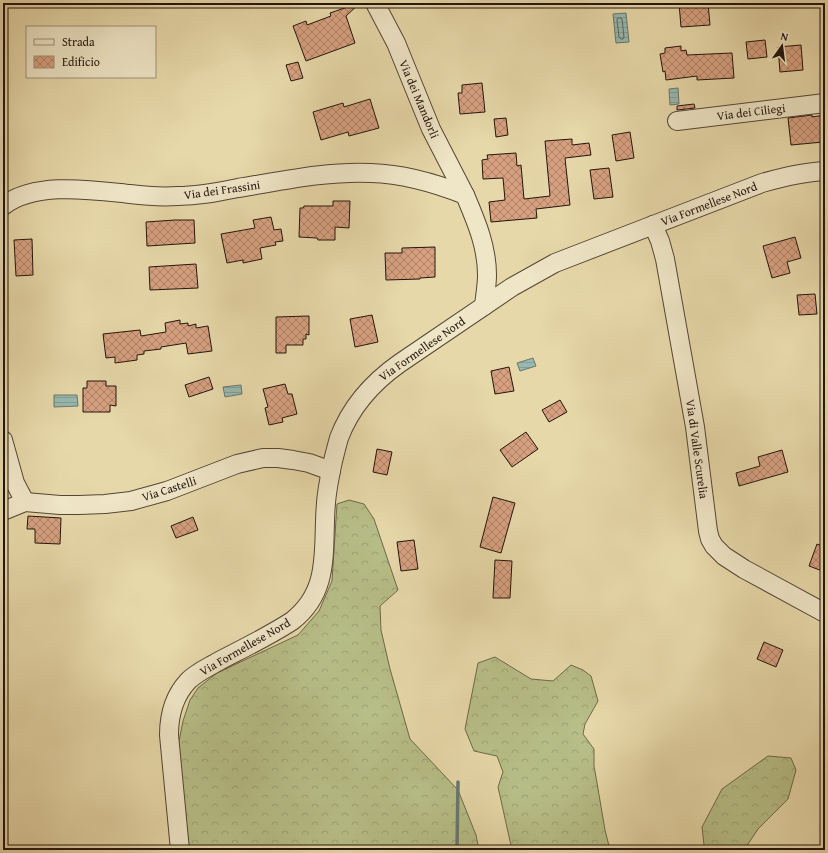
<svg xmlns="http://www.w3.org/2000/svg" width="828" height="853" font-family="'Gentium Book Plus',serif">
<defs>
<pattern id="forest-crowns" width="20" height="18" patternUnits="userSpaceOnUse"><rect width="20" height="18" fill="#b7be87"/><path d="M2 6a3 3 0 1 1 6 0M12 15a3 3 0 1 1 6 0" fill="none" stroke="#9da273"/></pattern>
<pattern id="water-rules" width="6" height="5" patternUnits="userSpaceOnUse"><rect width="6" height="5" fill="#98b9b0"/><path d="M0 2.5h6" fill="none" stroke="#839e96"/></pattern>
<pattern id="building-cross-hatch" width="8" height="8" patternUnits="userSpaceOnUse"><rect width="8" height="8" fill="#d7a180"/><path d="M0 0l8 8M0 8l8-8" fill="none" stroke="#ae8267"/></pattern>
</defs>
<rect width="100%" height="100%" fill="#e7d8a9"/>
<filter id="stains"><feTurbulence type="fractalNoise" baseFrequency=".005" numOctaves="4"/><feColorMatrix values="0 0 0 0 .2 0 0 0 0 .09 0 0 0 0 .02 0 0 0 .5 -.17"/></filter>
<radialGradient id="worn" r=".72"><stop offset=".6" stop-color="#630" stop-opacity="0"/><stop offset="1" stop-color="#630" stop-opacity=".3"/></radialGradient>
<g fill="url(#forest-crowns)" stroke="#6d694a">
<path d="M349,500l15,4 10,15 24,71 -18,16 1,24 9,39 20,70 48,51 18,45 3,15h-290l-11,-104 5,-25 7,-21 8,-12 19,-15 81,-38 21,-24 13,-30 5,-77z"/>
<path d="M495,657l36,22 22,2 18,-16 12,5 8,6 7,25 -13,23 -2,10 11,15v17l3,17 8,47 5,20h-98l-14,-63 5,-15 -6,-16 -23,-5 -9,-22 13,-66z"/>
<path d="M768,756l23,2 5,12 -8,29 -30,30 -14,21h-42l2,-5 -2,-18 20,-38z"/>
</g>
<g fill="url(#water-rules)" stroke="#69776f">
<path d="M626,13l3,29 -13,1 -3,-29z"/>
<path d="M678,88l1,16 -9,1 -1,-16z"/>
<path d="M533,358l3,8 -16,5 -3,-8z"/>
<path d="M241,385l1,9 -17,3 -2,-10z"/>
<path d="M54,395h23l1,11 -24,1z"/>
</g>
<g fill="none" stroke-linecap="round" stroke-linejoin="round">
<path stroke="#5e665f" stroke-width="1" d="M618,18h3l1,1 2,18 -1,2h-2l-2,-2 -2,-17z"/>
<path stroke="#69776f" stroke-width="3.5" d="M457,850l1,-68"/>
</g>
<g fill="url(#building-cross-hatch)" stroke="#23140e">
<path d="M359,3h1l-14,13 9,27 -49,18 -13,-35 13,-5 1,4 24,-9 -1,-3z"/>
<path d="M679,3h29l2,22 -29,2z"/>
<path d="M765,40l2,17 -19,2 -2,-17z"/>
<path d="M801,45l2,25 -23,2 -2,-25z"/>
<path d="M681,46v5l5,-1 1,5 45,-2 2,25 -37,2v-4l-31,4 -1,-9 -2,1 -3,-18 5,-1v-5z"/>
<path d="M298,62l5,16 -12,3 -5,-16z"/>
<path d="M482,83l3,29 -25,2 -2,-21h4v-8z"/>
<path d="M370,99l9,29 -30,8 -1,-4 -27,8 -8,-28 30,-9 1,4z"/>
<path d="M694,104l1,4 -18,2v-4z"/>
<path d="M812,115v2l13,-2v18h-3l1,9 -32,3 -3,-27z"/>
<path d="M506,118l2,17 -12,2 -2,-18z"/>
<path d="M630,132l4,26 -18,3 -4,-26z"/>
<path d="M572,139v6l17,-2 2,12 -26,3 5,47 -34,4 1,9 -46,4 -2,-20 16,-2 -2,-22 -20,1 -1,-19 6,-1 -1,-4 29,-2 1,13 4,-1 3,34 26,-3 -5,-55z"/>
<path d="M609,168l4,29 -19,2 -4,-29z"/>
<path d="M333,201h17l-1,27 -14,-1v13h-17l-1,-2 -18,-1 1,-29h3l1,-2h29z"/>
<path d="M271,217l3,13 7,-1 2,12 -8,1 1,3 -16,3 2,11 -19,4v-3l-16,3 -6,-29 34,-6 -2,-8z"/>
<path d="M175,220h19l1,23 -48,3 -1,-24z"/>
<path d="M795,237l6,21 -14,4 3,11 -18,5 -9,-32z"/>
<path d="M32,239l1,36 -17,1 -2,-36z"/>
<path d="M435,247v30l-15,1v1l-34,1 -1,-27h17v-5z"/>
<path d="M196,264l2,24 -48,2 -1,-23z"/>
<path d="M815,294l2,20 -18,1 -2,-20z"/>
<path d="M372,315l6,27 -23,5 -5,-28z"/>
<path d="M309,316v19l-3,-1v5h-3v6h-17v8h-10v-36z"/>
<path d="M180,320v4l8,-1v3l8,-2v4l12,-2 4,25 -24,3 -2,-11 -25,4v2l-17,2v3l-7,1v5l-22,3v-6l-9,1 -3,-24 37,-4 1,6 25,-4 -1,-9z"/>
<path d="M509,367l5,24 -19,3 -4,-23z"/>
<path d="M209,377l4,12 -24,8 -4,-12z"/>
<path d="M87,381h19v5h10v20l-6,-1v7h-27v-24h4z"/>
<path d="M285,384l3,10h4l5,20 -15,4 1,4 -14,3 -4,-17 3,-1 -5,-18z"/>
<path d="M560,400l7,12 -18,10 -7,-12z"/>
<path d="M526,432l12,17 -26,18 -12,-17z"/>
<path d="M377,449l15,3 -5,23 -14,-3z"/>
<path d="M782,450l6,22 -49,14 -3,-13 24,-7 -2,-9z"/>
<path d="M493,497l22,6 -14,50 -21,-6z"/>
<path d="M28,516l33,2 -1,26 -25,-1v-14h-8z"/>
<path d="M193,517l5,13 -22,8 -5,-12z"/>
<path d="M414,540l4,29 -17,2 -4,-29z"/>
<path d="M817,544l8,3v25l-16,-6z"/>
<path d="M495,560l17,1 -2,37h-17z"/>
<path d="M764,642l19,8 -7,17 -19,-8z"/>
</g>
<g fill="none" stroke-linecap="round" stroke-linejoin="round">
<defs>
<g id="minor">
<path d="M375,3l21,40 35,86 34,66"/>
<path d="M677,121l148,-18"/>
<path d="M3,206c32,-25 89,-16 127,-12 16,2 32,3 48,2 21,0 40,-4 60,-8 44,-7 88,-17 133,-15 32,1 64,10 94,22 11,26 22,51 22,80 0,10 -2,21 -3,31"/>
<path d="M653,225l7,16 5,18 30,168 13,104 2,8 4,7 10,10 20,13 81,44"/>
<path d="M3,440l12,43 10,19"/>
<path d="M3,511l22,-9 35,3h19l26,-1 26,-3 36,-10 70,-27 26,-6h15l15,2 16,3 22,8"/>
<path d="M180,850l-11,-115c0,-20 6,-40 19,-54 9,-9 21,-14 31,-20 25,-13 50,-25 73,-40 40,-31 30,-74 34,-118 1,-14 4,-28 7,-42 2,-8 4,-16 6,-23 12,-32 34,-56 61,-75l112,-76 43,-24 207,-80c21,-6 41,-11 63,-12"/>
</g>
</defs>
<use href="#minor" stroke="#544535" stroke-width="20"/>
<use href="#minor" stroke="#efe6c7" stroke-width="18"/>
</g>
<g text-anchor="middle" stroke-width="4" stroke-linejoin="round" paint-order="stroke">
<g font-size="12" fill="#23140e" stroke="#efe6c7">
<text transform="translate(419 99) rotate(67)" y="4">Via dei Mandorli</text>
<text transform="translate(751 112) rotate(-7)" y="4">Via dei Ciliegi</text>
<text transform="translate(222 190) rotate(-8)" y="4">Via dei Frassini</text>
<text transform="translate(709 204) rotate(-21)" y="4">Via Formellese Nord</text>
<text transform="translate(422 349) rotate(-35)" y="4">Via Formellese Nord</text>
<text transform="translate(697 449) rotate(82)" y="4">Via di Valle Scurelia</text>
<text transform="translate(169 489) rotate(-18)" y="4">Via Castelli</text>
<text transform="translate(245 647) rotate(-30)" y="4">Via Formellese Nord</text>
</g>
</g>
<rect width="828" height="853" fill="none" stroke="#e7d8a9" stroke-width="16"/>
<rect x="4" y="4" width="820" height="845" fill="none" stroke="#23140e" stroke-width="2"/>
<rect x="8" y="8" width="812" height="837" fill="none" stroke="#23140e"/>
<rect x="26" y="26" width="130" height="52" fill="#efe6c7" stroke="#9d927d"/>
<rect x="34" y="39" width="20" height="6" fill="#efe6c7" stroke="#9d927d"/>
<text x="62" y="46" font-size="12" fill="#23140e">Strada</text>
<rect x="34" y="56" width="20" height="12" fill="url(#building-cross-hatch)" stroke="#9d927d"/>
<text x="62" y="66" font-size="12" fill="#23140e">Edificio</text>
<g transform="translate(782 46) rotate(14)" stroke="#efe6c7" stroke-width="3" paint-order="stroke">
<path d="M0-3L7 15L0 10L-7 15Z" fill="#23140e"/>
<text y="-6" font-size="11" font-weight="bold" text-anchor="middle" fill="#23140e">N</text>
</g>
<rect width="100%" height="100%" filter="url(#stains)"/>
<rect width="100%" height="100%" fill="url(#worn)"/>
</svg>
